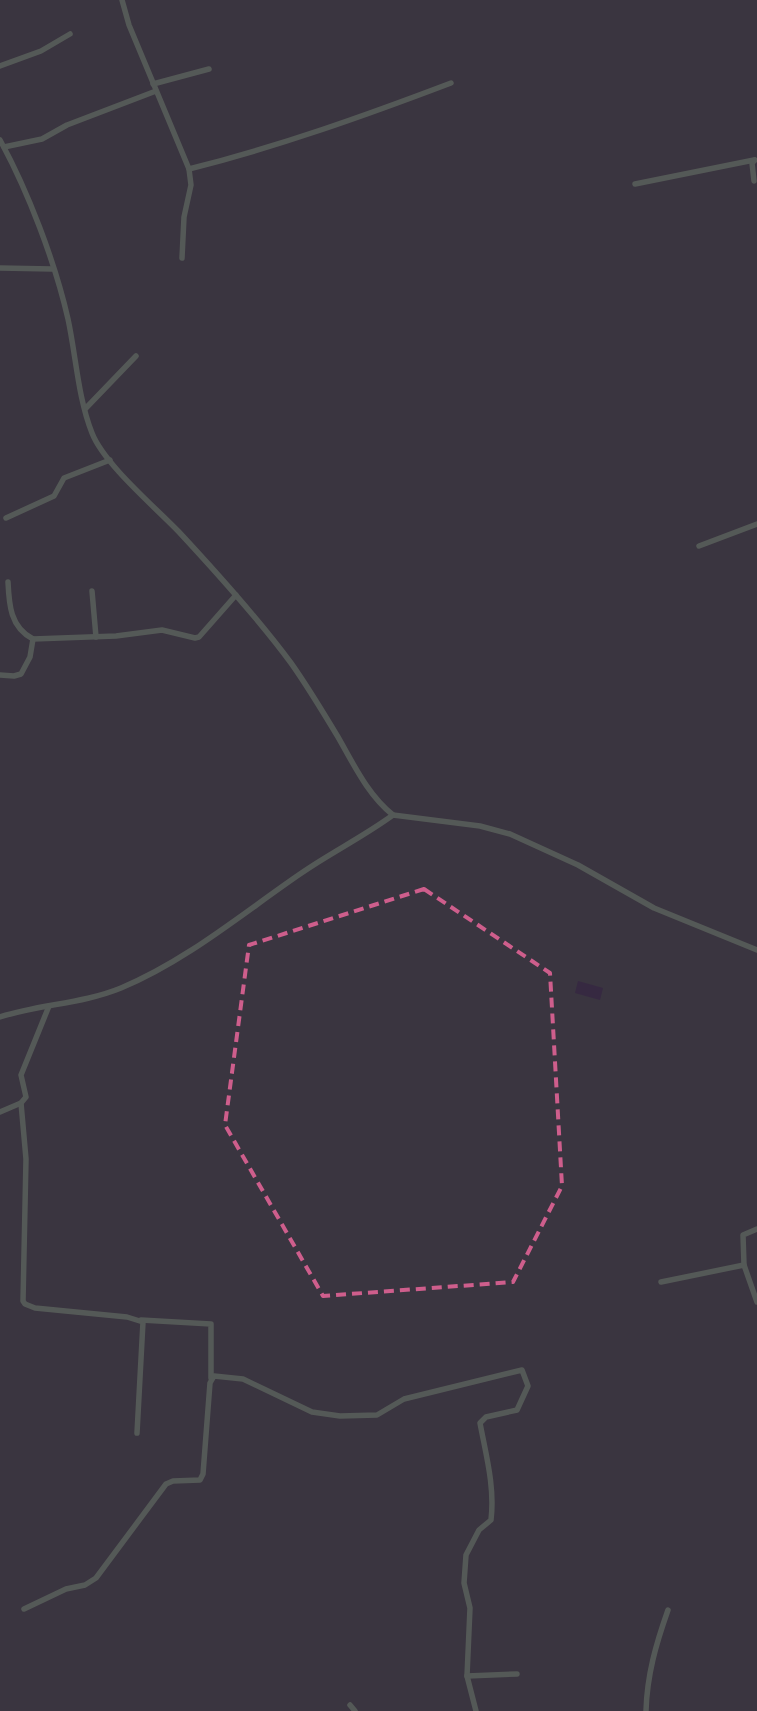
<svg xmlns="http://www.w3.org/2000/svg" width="757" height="1711" font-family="'Nunito Sans',sans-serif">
<rect width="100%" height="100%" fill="#3a3540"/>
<path fill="#321b44" d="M578,981l25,7 -3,12 -25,-7z"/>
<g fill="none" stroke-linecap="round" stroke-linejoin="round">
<g stroke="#748573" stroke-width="5.5">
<path d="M122,0l7,25 60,144 2,16 -7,32 -2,41"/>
<path d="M0,66l41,-15 29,-17"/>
<path d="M153,84l56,-15"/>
<path d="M0,140c28,51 55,122 68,179 8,37 10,79 24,114 12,31 63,74 87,99 39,42 78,85 112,131 17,24 32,49 47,74 16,28 30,58 55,78l87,11 30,8 68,31 76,43 103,42"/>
<path d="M4,147l38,-8 25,-14 89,-34"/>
<path d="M189,169c91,-23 175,-53 262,-86"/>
<path d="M754,181l-2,-18 3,-3"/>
<path d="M635,184l119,-24"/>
<path d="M0,268l52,1"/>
<path d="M86,408l50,-52"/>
<path d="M6,518l48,-22 10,-18 46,-18"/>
<path d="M699,546l58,-22"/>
<path d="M8,582c1,22 2,45 25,57l83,-3 46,-6 33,8 4,-1 37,-42"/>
<path d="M92,591l4,46"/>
<path d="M0,675l14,1 7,-2 9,-17 3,-18"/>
<path d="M0,1017c40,-13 82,-13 121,-29 65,-27 122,-75 179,-114 30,-21 63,-37 93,-59"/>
<path d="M21,1103l5,56 -3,142 2,3 10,4 92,9 16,5 -6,111"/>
<path d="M0,1112l21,-9 5,-6 -5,-22 28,-69"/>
<path d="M744,1265l13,37"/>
<path d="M661,1282l83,-17 -1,-30 14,-6"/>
<path d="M141,1320l70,4v54"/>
<path d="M24,1609l42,-20 19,-4 11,-7 70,-94 7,-3 27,-1 3,-6 7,-91 4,-7 29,3 69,33 28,4 37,-1 27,-16 118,-29 6,16 -11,24 -31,7 -6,6c6,32 15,64 11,97l-12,10 -13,25 -2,28 6,25 -3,68 9,35"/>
<path d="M467,1676l50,-2"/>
<path d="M350,1705l5,6"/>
<path d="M646,1711c1,-36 10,-67 22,-101"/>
</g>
</g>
<path d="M0 0H757V1711H0ZM424,889l126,84 12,213 -49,96 -190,14 -98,-171 24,-180z" fill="#3a3540" fill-opacity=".55" fill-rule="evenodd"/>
<path fill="none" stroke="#ce5e8c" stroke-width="4" stroke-dasharray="10 6" stroke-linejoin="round" d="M424,889l126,84 12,213 -49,96 -190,14 -98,-171 24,-180z"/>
</svg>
